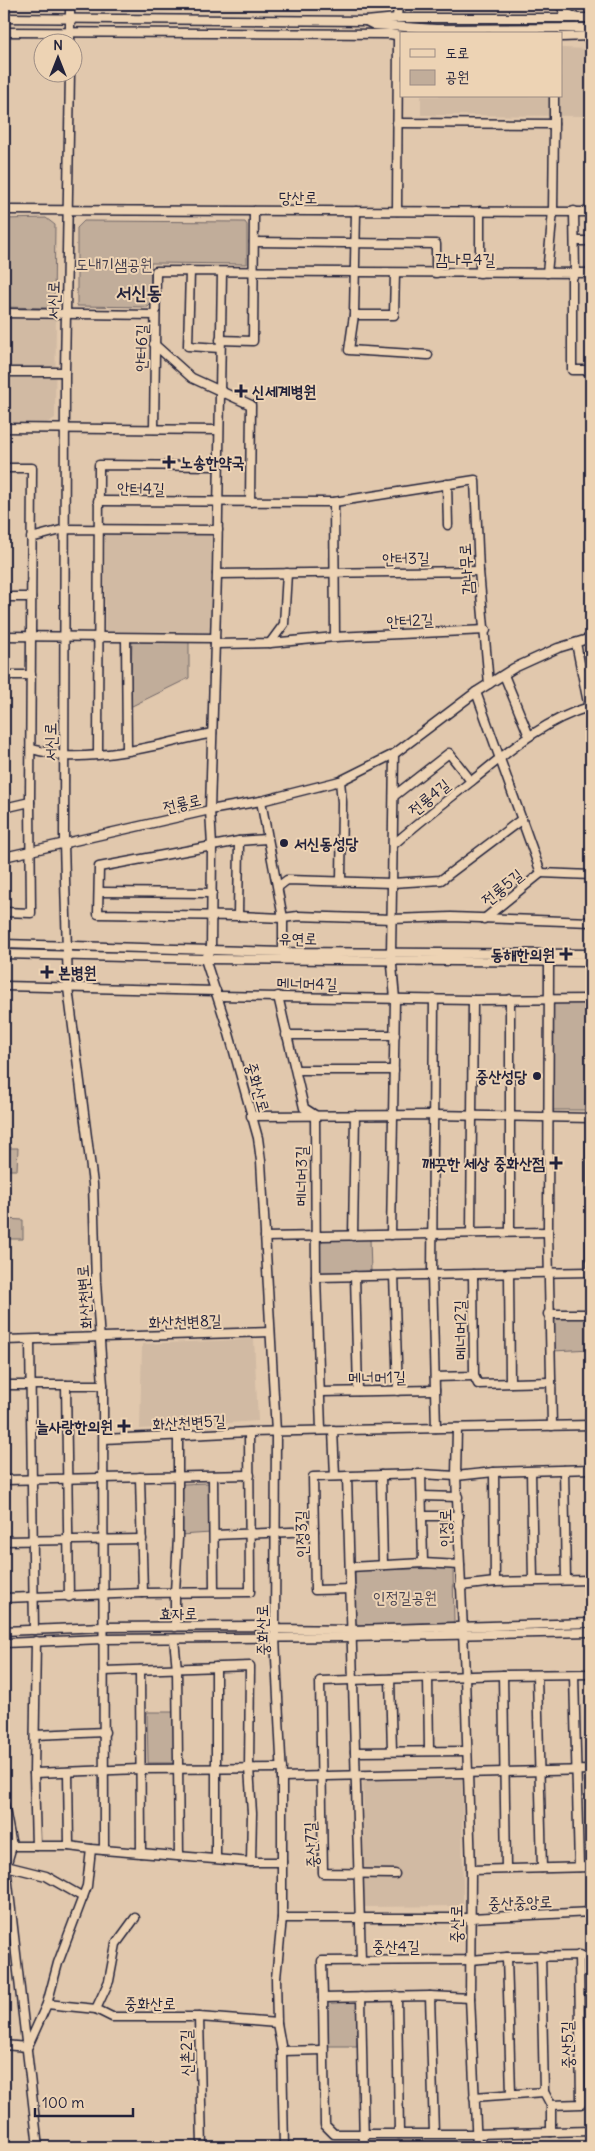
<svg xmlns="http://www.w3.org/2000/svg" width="595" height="2151" font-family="Delius,'Poor Story',sans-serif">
<rect width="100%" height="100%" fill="#e1c8ad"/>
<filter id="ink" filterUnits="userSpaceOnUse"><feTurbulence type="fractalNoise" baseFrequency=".02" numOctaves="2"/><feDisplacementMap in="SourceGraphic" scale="10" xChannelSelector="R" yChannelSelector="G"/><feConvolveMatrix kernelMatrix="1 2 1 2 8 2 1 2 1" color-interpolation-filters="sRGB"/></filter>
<g filter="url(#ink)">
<g fill="#d1baa3">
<path d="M561,48l30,1v67l-170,-1v-19h140z"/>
<path d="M56,315l-1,103 -8,5 -43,-1v-106z"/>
<path d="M212,533l-1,99 -106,-1v-97z"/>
<path d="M254,1339l4,82 -118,8 2,-85z"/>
<path d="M462,1778l1,128 -99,1 -1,-128z"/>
</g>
<g fill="#c1ad9a" stroke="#72686a">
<path d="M46,218l9,7 -1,79 -6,4 -44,-1v-88z"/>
<path d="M84,221l161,1 2,3v39l-96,-1 -1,42 -2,2 -71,-1v-78z"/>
<path d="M132,640l57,2v36l-59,29z"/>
<path d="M553,1001l38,1v108h-38z"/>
<path d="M4,1148h14l-1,22h-13z"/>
<path d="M4,1219l19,1v19h-19z"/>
<path d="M370,1239l1,32 -48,2 -3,-2v-26l3,-5z"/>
<path d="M591,1318v31l-38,2v-30l2,-2z"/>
<path d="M208,1483l3,4v46l-31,2v-45l3,-6z"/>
<path d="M453,1568l1,54 -95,3 -4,-3v-52z"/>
<path d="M147,1712h28l1,51h-28z"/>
<path d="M357,2000v46h-32v-45z"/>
</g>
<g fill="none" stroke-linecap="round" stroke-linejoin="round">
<defs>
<g id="minor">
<path d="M559,4l6,8 12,6"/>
<path d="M4,18l362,3 31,-3h194"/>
<path d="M397,18l1,-14"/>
<path d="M366,21l8,4 62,4 155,-1"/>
<path d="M4,32l386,2 11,2"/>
<path d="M561,37l30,-1"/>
<path d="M70,42v-38"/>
<path d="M70,72l-5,300 -1,471 4,145 25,196 3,98 7,103 1,465"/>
<path d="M397,123l157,1v-28"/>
<path d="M4,210l587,2"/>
<path d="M356,211l-2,104 -5,35 79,5"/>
<path d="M397,211l1,-175"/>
<path d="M480,211v62"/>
<path d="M574,211l1,62 -3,5v92h19"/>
<path d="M575,241h16"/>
<path d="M254,242l182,2v29"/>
<path d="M190,271l-2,75 32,2"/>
<path d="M222,272l-5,302 -7,236 2,36 -1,105 -6,8 23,71 30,108 3,23 15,271 -1,206 7,139v141l-6,60 1,45 5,28 2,96"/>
<path d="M547,273l6,-62 1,-87"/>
<path d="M4,313l151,2"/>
<path d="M354,315h40l1,-42"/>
<path d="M220,340l33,1 1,-130"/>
<path d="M154,344l38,34 59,27 -1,97"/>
<path d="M4,372h61"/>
<path d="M4,428l214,2"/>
<path d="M154,429l2,-158 435,2"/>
<path d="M4,468h28l-2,334 -26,6"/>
<path d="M447,484l1,41"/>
<path d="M98,501l236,1 141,-22 4,91 10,113"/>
<path d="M334,502l1,135"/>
<path d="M31,538l34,-9 153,1"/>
<path d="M217,574l262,-3"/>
<path d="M4,597h27"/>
<path d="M4,636l211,2"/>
<path d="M126,638l1,112"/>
<path d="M270,643l14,-19 3,-51"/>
<path d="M576,643l15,75"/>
<path d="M215,644l55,-1 65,-6 151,-7"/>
<path d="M4,675h27"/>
<path d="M504,675l25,61"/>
<path d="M476,692l65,181 -57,46"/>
<path d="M31,749c11,2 23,6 34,7 49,2 100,-13 147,-23"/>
<path d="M98,754l1,-289 119,1"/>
<path d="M340,781l2,21 -1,78"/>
<path d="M394,796l55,-43 22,28"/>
<path d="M261,801l22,117v34"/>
<path d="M267,839l-28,2 -140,26 -1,47 140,2 45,2 15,-2 94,3 59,-2 140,5"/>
<path d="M393,845c26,-23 53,-44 80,-65 36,-29 71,-60 116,-73"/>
<path d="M4,857l206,-47 51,-9 79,-20 54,-27 82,-62 38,-24 44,-20 33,-10"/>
<path d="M541,873l50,2"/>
<path d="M278,887l9,-7 105,3 49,-3 81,-61"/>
<path d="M99,892l113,1"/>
<path d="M4,912l27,1 -1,-111"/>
<path d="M238,916l1,-75"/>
<path d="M4,944l279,8 308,2"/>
<path d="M4,954l201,5 386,3"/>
<path d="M549,962l-1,270 4,194"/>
<path d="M4,986l212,5"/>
<path d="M218,996l255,4 118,-1"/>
<path d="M278,996l26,112 11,7 1,162 5,153"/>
<path d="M434,999l-2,276 4,153"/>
<path d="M286,1035h109"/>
<path d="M296,1070h98"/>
<path d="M251,1116l183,-1 157,3"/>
<path d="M510,1232v-233"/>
<path d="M471,1233l2,-233"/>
<path d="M391,1235l4,-236 -4,-45 3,-200"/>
<path d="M353,1236l2,-121"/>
<path d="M265,1237l283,-5"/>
<path d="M591,1272v-154"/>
<path d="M509,1274l1,109"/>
<path d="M394,1275l4,116"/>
<path d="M355,1276l3,115"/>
<path d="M316,1277l275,-5"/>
<path d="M548,1314h43"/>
<path d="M4,1340l266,-8"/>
<path d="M30,1340l4,290"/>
<path d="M474,1376l4,8 73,-2"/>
<path d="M435,1377l39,-1 -1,-102"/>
<path d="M4,1385h99"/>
<path d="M66,1385l3,212"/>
<path d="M320,1392l115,-2"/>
<path d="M457,1428l-1,48 9,200 6,194 -1,128 7,149"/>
<path d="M333,1430l2,46"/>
<path d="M104,1439l145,-7 342,-7"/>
<path d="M564,1470l2,110"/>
<path d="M531,1471l2,110"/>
<path d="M494,1472l1,110"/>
<path d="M421,1474l2,89"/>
<path d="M381,1475l2,90"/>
<path d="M213,1476l1,116"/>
<path d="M347,1476l14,484"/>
<path d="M140,1477l3,116"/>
<path d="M4,1480l246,-5"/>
<path d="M422,1496l36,1"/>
<path d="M422,1516h37"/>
<path d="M215,1535l99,-4"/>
<path d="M4,1541l138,-2"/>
<path d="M350,1567l73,-4 37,2"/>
<path d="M460,1586l35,-4 96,-2"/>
<path d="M351,1589l-36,1 -2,-113 108,-3 35,2 38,-4 97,-3"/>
<path d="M4,1598l139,-5 107,-1 -1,-160"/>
<path d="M175,1627v-35l3,-54v-101"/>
<path d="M4,1631l99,-4 154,-1 18,3 77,1 239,-7"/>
<path d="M174,1639l3,30 2,187"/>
<path d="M36,1641l-2,132 2,73"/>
<path d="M4,1643l99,-4 249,-2 239,-5"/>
<path d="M216,1667v191"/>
<path d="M140,1670l1,183"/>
<path d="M104,1671l146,-5 -1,102 3,45 -1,49"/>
<path d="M503,1675l3,193"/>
<path d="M574,1675l5,192"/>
<path d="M537,1676l5,192"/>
<path d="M428,1677l1,73"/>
<path d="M390,1679l2,72"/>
<path d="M35,1735l70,-3"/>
<path d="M355,1752l112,-1"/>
<path d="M68,1772l1,74"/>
<path d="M34,1773l106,-4 142,-1"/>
<path d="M282,1777l309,-7"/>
<path d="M4,1804l8,42 -6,20 32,281"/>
<path d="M4,1846h65l22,3 160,13h31"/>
<path d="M4,1868l2,-2 40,10 37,21"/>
<path d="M471,1870l120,-3"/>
<path d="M395,1874l-72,-1 -3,-192 183,-6 88,-1"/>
<path d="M135,1918l-19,26 -7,37 -13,28 16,8h87l78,6"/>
<path d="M282,1918h188l121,-6"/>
<path d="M541,1956l3,136 7,13v27"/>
<path d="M507,1957l4,136"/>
<path d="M397,1996l2,138"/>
<path d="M430,1996l4,137"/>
<path d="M361,1997l3,150"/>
<path d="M323,1998l-1,-37 148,-1 37,-3 84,-1"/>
<path d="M470,1998l-40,-2 -107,2 2,127 9,9h142l115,-3"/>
<path d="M47,2004l49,5"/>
<path d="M199,2017l3,130"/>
<path d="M4,2045l23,2"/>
<path d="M28,2046l19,-42 11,-41 29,-77 4,-37"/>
<path d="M282,2051l41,-1"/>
<path d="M474,2097l70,-5"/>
<path d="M551,2105l30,-1 -2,-149"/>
</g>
</defs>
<use href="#minor" stroke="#22223b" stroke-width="11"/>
<use href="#minor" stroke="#edd3b4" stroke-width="8"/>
</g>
</g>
<g fill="#22223b" stroke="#edd3b4" stroke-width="2">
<path d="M238.5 383.5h5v5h5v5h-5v5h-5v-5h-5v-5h5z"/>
<path d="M166.5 454.5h5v5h5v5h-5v5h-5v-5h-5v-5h5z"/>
<circle cx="284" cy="843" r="5"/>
<path d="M563.5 946.5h5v5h5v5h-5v5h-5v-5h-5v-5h5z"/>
<path d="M44.5 964.5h5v5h5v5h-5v5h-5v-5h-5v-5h5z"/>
<circle cx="537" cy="1076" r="5"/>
<path d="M553.5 1155.5h5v5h5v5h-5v5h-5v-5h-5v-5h5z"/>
<path d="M121.5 1418.5h5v5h5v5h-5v5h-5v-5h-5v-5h5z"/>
</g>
<g text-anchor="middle" stroke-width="4" stroke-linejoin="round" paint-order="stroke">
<g font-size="16" fill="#22223b" stroke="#edd3b4">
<text x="298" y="203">당산로</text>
<text x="465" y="265">감나무4길</text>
<text transform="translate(53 300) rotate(-89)" y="6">서신로</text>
<text transform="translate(141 348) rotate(-89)" y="6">안터6길</text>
<text transform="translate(141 488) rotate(1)" y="6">안터4길</text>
<text transform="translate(406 558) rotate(-1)" y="6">안터3길</text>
<text transform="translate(466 569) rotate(-94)" y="6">감나무로</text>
<text transform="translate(410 620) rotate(-3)" y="6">안터2길</text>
<text transform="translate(50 742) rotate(-90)" y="6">서신로</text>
<text transform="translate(429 797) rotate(-39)" y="6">전룡4길</text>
<text transform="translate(182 803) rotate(-13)" y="6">전룡로</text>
<text transform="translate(502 887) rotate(-39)" y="6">전룡5길</text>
<text transform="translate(298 938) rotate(1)" y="6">유연로</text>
<text transform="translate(307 983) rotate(1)" y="6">메너머4길</text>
<text transform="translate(258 1087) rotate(74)" y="6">중화산로</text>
<text transform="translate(301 1176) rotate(-90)" y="6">메너머3길</text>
<text transform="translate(84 1297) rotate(-94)" y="6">화산천변로</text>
<text transform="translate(185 1321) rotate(-2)" y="6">화산천변8길</text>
<text transform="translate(460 1330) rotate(-91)" y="6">메너머2길</text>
<text transform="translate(377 1377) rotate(-1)" y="6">메너머1길</text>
<text transform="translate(189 1422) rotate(-3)" y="6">화산천변5길</text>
<text transform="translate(445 1528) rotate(-91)" y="6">인정로</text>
<text transform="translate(301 1534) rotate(-91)" y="6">인정3길</text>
<text x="178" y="1619">효자로</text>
<text transform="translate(262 1630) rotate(-91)" y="6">중화산로</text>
<text transform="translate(311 1845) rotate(-94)" y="6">중산7길</text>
<text transform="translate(520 1902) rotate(-2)" y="6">중산중앙로</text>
<text transform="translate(456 1924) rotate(-90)" y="6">중산로</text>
<text x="396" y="1952">중산4길</text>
<text x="150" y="2009">중화산로</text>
<text transform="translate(567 2045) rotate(-91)" y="6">중산5길</text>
<text transform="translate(186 2053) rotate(-91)" y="6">신촌2길</text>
</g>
<g font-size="16" fill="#423e4e" stroke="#edd3b4">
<text x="114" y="270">도내기샘공원</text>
<text x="405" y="1603">인정길공원</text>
</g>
<g font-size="16" font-weight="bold" fill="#22223b" stroke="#edd3b4" text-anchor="start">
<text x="252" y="397">신세계병원</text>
<text x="180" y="468">노송한약국</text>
<text x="294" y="849">서신동성당</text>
<text x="555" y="960" text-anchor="end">동해한의원</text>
<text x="58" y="978">본병원</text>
<text x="527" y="1082" text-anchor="end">중산성당</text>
<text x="545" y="1169" text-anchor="end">깨끗한 세상 중화산점</text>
<text x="113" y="1432" text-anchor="end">늘사랑한의원</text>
</g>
<g font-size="19" font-weight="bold" fill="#22223b" stroke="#edd3b4">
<text x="139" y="299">서신동</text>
</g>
</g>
<rect width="595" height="2151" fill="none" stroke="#edd3b4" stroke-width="20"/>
<rect x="10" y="10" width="575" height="2131" fill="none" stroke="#22223b" stroke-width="2" filter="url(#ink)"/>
<rect x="400" y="32" width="162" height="65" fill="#edd3b4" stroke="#9c8c84"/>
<rect x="410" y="49" width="25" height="8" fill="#edd3b4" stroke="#9c8c84"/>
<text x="445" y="58" font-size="15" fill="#22223b">도로</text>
<rect x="410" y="70" width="25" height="15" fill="#c1ad9a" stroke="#9c8c84"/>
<text x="445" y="82" font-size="15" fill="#22223b">공원</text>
<g transform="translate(58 58)"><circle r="24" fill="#edd3b4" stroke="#9c8c84"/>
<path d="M0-4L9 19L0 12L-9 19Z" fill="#22223b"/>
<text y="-8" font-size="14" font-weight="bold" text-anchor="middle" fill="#22223b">N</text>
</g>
<path d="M35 2108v8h98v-8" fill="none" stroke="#22223b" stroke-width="2.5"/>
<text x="42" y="2108" font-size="15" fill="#22223b" stroke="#edd3b4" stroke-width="4" paint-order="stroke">100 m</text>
</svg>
